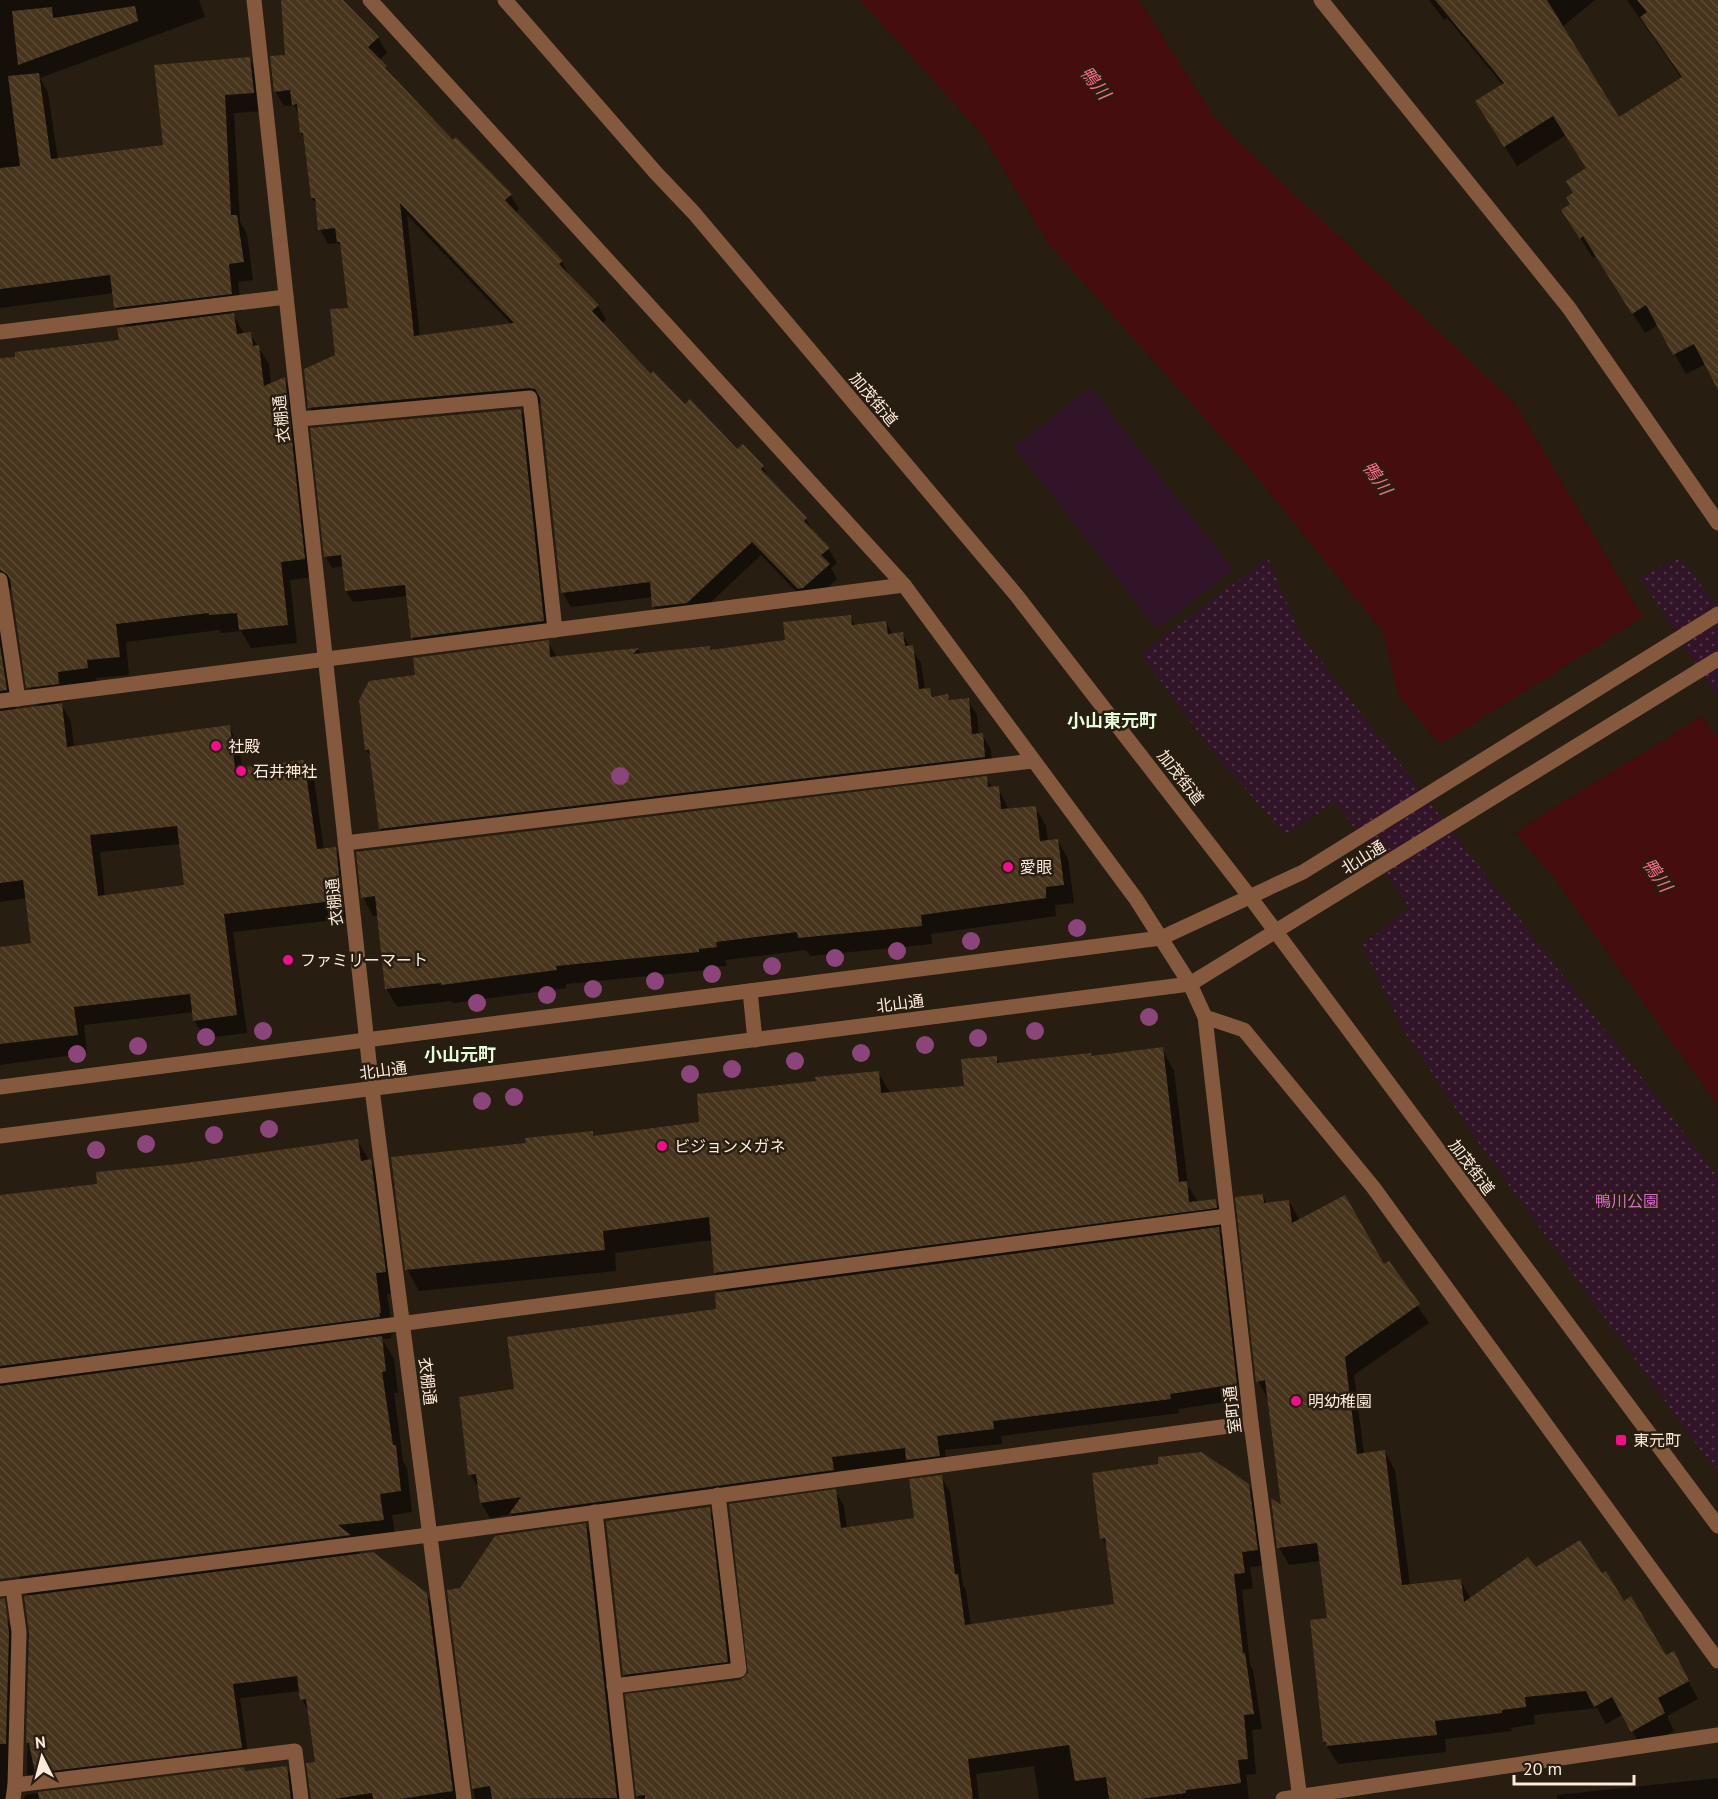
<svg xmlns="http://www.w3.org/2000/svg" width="1718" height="1799" font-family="'PT Sans','Noto Sans JP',sans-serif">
<defs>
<pattern id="park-dots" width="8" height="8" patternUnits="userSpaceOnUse" patternTransform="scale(1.5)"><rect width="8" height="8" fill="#311428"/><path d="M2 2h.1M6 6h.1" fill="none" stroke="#503647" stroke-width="1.8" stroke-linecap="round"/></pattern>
<pattern id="building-back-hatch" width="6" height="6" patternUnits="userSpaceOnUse" patternTransform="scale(1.5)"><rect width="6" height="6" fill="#48351d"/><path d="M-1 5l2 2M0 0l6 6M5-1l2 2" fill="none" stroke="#5a4932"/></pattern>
</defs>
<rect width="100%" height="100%" fill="#271d11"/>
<g fill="url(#park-dots)">
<path d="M1268,558l32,76 418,543v297l-236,-326 -78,-117 -42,-86 48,-37 -74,-106 -51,32 -73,-83 -71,-97z"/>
<path d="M1680,558l38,49v91l-78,-121z"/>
</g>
<path fill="#311428" d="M1091,388l142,182 -76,59 -143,-182z"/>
<path fill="#450d0d" d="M860,0h279l77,120 299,284 190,317 13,18v367l-164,-228 -155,-182 -16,-64 -132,-162 -202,-226 -68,-111z"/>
<path fill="#271d11" d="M1645,616l59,99 -192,119 -75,-88z"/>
<g fill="#0007" fill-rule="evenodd">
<path d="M0,0h199l6,17 -165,61 8,15 10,67 106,-13 86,-88 10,18 4,34 -30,2 6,109 7,12 6,46 -15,2 4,29 -10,1 12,22h6l19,30 2,21 13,-6 10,17 20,181 -24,3 7,63 -46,5 -10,-17 -20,2 -2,-3 -93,12 3,33 -33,3 1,8 -30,3 2,12 -9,1 11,20 3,26 155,-21 10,18 3,23 62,-7 10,18 10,71 11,-1 10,17 6,52 -118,14 14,101 -42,5 -10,-17 -1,-9 -110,13 3,28 -87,12v-117l33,-3 -6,-47 -27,4v-301l16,109 23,-3 -11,-20 -15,-98 -3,-1 -7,3 -3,8v-239l120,-19 7,-13 -11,-20 -2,-15 -114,15zM180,844l6,43 -81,10 -5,-45z"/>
<path d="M282,0h59l37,38 9,15 -8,7 12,16 62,66 57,53 9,14 -4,4 47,49 8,14 28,30 8,14 -4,4 49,52 34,30 52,45 26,16 8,15 35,37 8,14 14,15 9,15 -6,5 6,11 -26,24h-4l-46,-48 -66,62 -33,5 -8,-15 -1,-10 -82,10 -9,-15 -20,-189 -224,20 -8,-15 -5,-38 31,-14 14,-47 -7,-59 -4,-7 -11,1 -8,-15 -3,-22 -5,-9 -7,-58 -4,-7 -2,-18 -5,-10 -10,1 -9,-15 13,-35zM407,215l105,110 -92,12z"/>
<path d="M1429,0h166l-33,27 56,92 64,-40 -55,-79h91v373l-12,-9 -20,10 -28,-49 -13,8 -49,-77 -3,2 -18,-28 -3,-26 3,-10 12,-25 -21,-34 -49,31 -28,-45 14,-36 -56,-67 -3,2z"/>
<path d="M521,410l6,11 23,211 -131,17 -7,-11 -4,-42 -55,6 -7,-11 -3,-25 -11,2 -6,-11z"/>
<path d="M850,617l6,9 30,-4 7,13 9,-1 19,29 4,27h5l4,8 13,-2 4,5 17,-1 9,15 2,20 3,-1 9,16 2,22 -604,72 -9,-15 -8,-70 -6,-9 50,-73 132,-35 9,16 82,-8 2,5 68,-7 2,3 76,-10z"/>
<path d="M986,778l6,10h6l11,22 26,-3 11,19 2,16 10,-1 10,18 6,44 -19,2 1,11 -125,18 1,10 -122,12 -4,-6 -80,10v6l-17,1v3l-143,14v4l-113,15 -1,-2 -55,6 -11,-19 -8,-73 -5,1 -10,-19z"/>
<path d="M1162,1049l12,22 14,115 10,16 17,-2 13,22v7l-9,1 8,13 17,156 -66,10 1,4 -178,23 1,8 -57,6 2,20 -37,-7 -70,8 1,14 -321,44 -9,-15 -21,4 -9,-15 -2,-14 -9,-15 45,-83 203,-81 9,-17 -12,-20 -3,-33 -97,13 1,18 -197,20 -12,-22 121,-124 64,-12 2,4 107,-14 116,-40 61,-11 13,22 75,-7 30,-29 4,6 91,-7z"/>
<path d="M357,1140l26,43 14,110 -10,1 6,40 -2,1v3l-9,1 12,20 4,34h-4l9,68 4,7 5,44 -20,3 4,26 -41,4 6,10 65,39 9,15 25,190h-148l5,-36 -7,-49 -8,-15 -2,-8 -60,7 9,64 -214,26 -8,-14 2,-177 -29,-57v-343l99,-12 79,-20z"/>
<path d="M1263,1195l4,9 22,-3 11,20 84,45 5,-3 40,60 -75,52 10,79 21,-2 10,18 15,115 50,-5 11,19 64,-30 88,34 43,54 17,14 15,28 -31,17 7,15 -32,18 -19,-35 -17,10 -9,-16 -63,7 1,9 -24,4 1,3 -67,8 1,13 -108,12 -3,-5 -11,-17 4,-123 -7,-58 -32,4 -10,-18 4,-39 -15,-109 -10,-18z"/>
<path d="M941,1477l9,15 13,93 3,6 5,35 145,-21 -8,-56 -6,-11 146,-53 9,16 9,64 -16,2 3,21 -11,2 8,75 3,5 9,59 -10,1 4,44 -10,1 3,24h-210l-5,-33 -58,8 3,25h-339l-2,-4 103,-114 9,-7 85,-183 9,15 3,23 69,-9z"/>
<path d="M709,1508l8,15 19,153 -103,13 -9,-14z"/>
<path d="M586,1525l8,14 29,260h-148l-27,-207 13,-2z"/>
<path d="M6,1618l8,14 -3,167h-11v-180z"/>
<path d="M286,1767l8,14 3,18h-273l1,-4 219,-26 2,3z"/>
<path d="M1718,1778v21h-161v-4z"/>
</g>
<g fill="url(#building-back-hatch)" fill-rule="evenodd">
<path d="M281,0h62l36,37 -11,10 19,19 -2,2 68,72 3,-3 56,57 -7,6 58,61 -4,3 40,41 -7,6 59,63 2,-3 32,33 5,-5 47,50 6,-5 21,22 -3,3 46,49 -3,3 26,27 -9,7 9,9 -27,24 -5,1 -46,-47 -65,61 -35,4 -2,-25 -89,11 -21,-196 -5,-8 -6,-1 -221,20 -4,-39 31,-14 -5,-46 18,-1 -8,-66h-3l-2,-14 -17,2 -3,-32h-4l-8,-65h-3l-3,-29 -5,1 -2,-15 -16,2 -4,-36 15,-1zM400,203l114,120 -100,13z"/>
<path d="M1435,0h112l72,117 63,-40 -42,-60 7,-5 -10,-12h81v390l-24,-46 -21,11 -27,-50 -14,9 -49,-78 -3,3 -19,-29 9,-6 -4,-7 7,-4 -7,-12 20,-13 -33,-52 -49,31 -29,-46 29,-18z"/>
<path d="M135,6l3,15 -120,44 -6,-54 40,-4 1,11z"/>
<path d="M250,57l4,36 -29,2 6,120h6l7,47 -15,2 3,30 -118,14 -4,-33 -110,14v-121l20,-2 -12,-90 31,-3 12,86 112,-14 -9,-80z"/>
<path d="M234,313l3,21 14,-2 2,14 6,-1 5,41 21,-9 20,182 -24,3 7,63 -49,5 -2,-17 -28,2v-2l-93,11 4,33 -33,3 1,8 -30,4 1,12 -33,4 -16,-109 -3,-5 -7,-4v-212l15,-1v-5l104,-12 -2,-12z"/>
<path d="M521,409l23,212 -133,17 -6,-53 -60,6 -4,-36 -17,2 -14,-129z"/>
<path d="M851,615l1,10 34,-4 2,13 15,-2 2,14 8,-1 6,44 11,-1 2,9 16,-3 1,6 20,-2 3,36 11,-1 2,24 -606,72 -10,-79h-4l-6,-50 10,-19 46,-6 -2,-17 136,-18 1,17 89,-9 -6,6 77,-8v4l75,-10 -2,-18z"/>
<path d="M0,645l7,45 -7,1z"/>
<path d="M62,703l5,44 163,-22 5,43 69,-8 13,89 19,-2 6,53 -118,14 13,101 -44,6 -3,-27 -116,13 4,28 -78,9v-97l31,-4 -8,-63 -23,3v-172zM177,826l7,59 -86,11 -8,-61z"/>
<path d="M987,776l1,11 11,-1 2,23 35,-3 4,35 18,-2 6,46 -18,2v11l-125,17 1,11 -124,12 -1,-6 -81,10 1,5 -18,2v3l-143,14 1,4 -116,15v-2l-56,6 -10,-93 -14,2 -5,-46z"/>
<path d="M1163,1047l16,135 8,-1 2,21 27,-3 1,9 -503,65 -5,-56 -106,14 2,19 -200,20 -14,-113 135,-14 -1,-5 68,-7v5l106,-14 -2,-28 119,-13 -1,-4 64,-6 2,22 83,-7 -3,-27 36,-3v7l94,-10v3z"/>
<path d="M358,1139l3,22 10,-2 15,113 -10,1 5,40h-2l1,4 -380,49v-171l97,-11 -1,-12 82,-8z"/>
<path d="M1263,1194l1,9 25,-3 3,23 53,-28 39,69 5,-3 31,43 -75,53 12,97 28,-4 17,135 59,-6 3,23 64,-45 8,10 44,-27 22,33 4,-2 18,30 7,-5 35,59 8,-4 15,30 -31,17 7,15 -34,19 -19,-35 -18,10 -8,-16 -61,6 1,10 -24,3v3l-67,8 2,14 -111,11v-4h-3l-13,-122 17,-2 -10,-75 -40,5 -6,-50 10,7 -16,-125 -9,2 -21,-185z"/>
<path d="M1219,1227l18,157 -67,10 1,5 -178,22 1,8 -57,7 3,20 -34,4 -1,-12 -73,9 2,13 -325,44 12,-17 -41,6 -4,-29 -8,1 -9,-78 55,-8 -7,-52 209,-28 -1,-16z"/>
<path d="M382,1336l4,35 -4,1 11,73h3l5,46 -21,3 4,26 -46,5 13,10 -351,44v-193z"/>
<path d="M1201,1452l48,32 9,66 -16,2 3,21 -11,1 9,79h2l9,61 -10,1 4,44 -10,1 3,23 -55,7v3l-46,6h-31l-3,-22 -31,4 -6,-36 -101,14 5,40h-328v-4l-9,1 -11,-102 115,-14 8,-7 -19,-169 107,-15 5,39 73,-10 -5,-39 33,-4 13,99h3l7,51 149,-21 -9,-66 -5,1 -8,-66 66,-9v-7z"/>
<path d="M710,1507l18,155 -105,13 -17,-154z"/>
<path d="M586,1523l31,275 -125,1 -2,-13 -18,3 -25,-199 13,-2 35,-52z"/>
<path d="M373,1552l54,41 26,198 -53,8h-27l-1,-6 -38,6h-23l-5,-36 9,-1 -9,-63 -6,1 -3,-24 -64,8 9,64 -207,25 -6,-30h-3l3,-111 -5,-36z"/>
<path d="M5,1598l4,35 -3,111h-6v-145z"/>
<path d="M287,1766l4,33h-252l-1,-7 206,-25 1,4z"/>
</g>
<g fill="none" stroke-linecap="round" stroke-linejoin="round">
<g stroke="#85593e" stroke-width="15">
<path d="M254,0l118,1089 92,710"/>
<path d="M370,0l534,585 232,314 54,85 15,33 46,406 49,376"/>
<path d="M505,0l151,173 38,40 323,383 233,301 468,629"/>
<path d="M1321,0l248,308 149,215"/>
<path d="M0,332l286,-35"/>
<path d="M300,419l230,-21 25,232"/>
<path d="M0,580l18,119"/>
<path d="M0,701l904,-116"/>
<path d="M345,843l688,-82"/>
<path d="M750,991l5,49"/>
<path d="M1205,1017l39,13 129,157 345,474"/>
<path d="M0,1087l1161,-149 142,-66 415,-258"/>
<path d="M0,1136l1190,-152 528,-325"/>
<path d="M0,1376l1227,-160"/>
<path d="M595,1512l32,287"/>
<path d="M0,1589l429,-54 822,-112"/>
<path d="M614,1686l125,-16 -21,-175"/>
<path d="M15,1785l280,-34 6,48"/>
<path d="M13,1799l2,-14 4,-153 -6,-44"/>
<path d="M1283,1799l435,-64"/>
</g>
</g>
<g fill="#8b457a">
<circle cx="620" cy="776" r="9"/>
<circle cx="1077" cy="928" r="9"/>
<circle cx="971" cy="941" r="9"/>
<circle cx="897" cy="951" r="9"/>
<circle cx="835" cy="958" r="9"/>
<circle cx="772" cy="966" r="9"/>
<circle cx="712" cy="974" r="9"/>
<circle cx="655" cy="981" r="9"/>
<circle cx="593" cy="989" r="9"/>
<circle cx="547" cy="995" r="9"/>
<circle cx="477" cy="1003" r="9"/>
<circle cx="1149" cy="1017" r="9"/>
<circle cx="263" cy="1031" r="9"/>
<circle cx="1035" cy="1031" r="9"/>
<circle cx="206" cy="1037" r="9"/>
<circle cx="978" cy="1038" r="9"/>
<circle cx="925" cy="1045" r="9"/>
<circle cx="138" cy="1046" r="9"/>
<circle cx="861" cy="1053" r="9"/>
<circle cx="77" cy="1054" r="9"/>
<circle cx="795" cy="1061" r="9"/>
<circle cx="732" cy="1069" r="9"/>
<circle cx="690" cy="1074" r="9"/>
<circle cx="514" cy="1097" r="9"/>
<circle cx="482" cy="1101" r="9"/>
<circle cx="269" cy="1129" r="9"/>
<circle cx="214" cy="1135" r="9"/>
<circle cx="146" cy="1144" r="9"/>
<circle cx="96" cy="1150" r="9"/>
</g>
<g fill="#f60c8c" stroke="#271d11" stroke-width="2">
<circle cx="216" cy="746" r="6"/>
<circle cx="241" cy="771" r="6"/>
<circle cx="1008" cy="867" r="6"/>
<circle cx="288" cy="960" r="6"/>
<circle cx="662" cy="1146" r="6"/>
<circle cx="1296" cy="1401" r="6"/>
<rect x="1615" y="1434" width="12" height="12" rx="3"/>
</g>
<g text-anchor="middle" stroke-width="5" stroke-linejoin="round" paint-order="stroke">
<g font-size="16" fill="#feead9" stroke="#271d11">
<text transform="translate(874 399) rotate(50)" y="6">加茂街道</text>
<text transform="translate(281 419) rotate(-96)" y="6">衣棚通</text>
<text transform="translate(1181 777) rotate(52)" y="6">加茂街道</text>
<text transform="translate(1363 857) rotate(-32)" y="6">北山通</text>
<text transform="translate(334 902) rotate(-96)" y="6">衣棚通</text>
<text transform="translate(900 1003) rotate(-7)" y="6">北山通</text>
<text transform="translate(383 1070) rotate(-7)" y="6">北山通</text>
<text transform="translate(1472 1167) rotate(53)" y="6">加茂街道</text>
<text transform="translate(428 1381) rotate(83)" y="6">衣棚通</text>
<text transform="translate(1232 1410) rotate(-97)" y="6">室町通</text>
</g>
<g font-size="16" fill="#feead9" stroke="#271d11" text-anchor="start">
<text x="228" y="752">社殿</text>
<text x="253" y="777">石井神社</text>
<text x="1020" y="873">愛眼</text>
<text x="300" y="966">ファミリーマート</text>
<text x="674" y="1152">ビジョンメガネ</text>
<text x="1308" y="1407">明幼稚園</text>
<text x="1633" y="1446">東元町</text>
</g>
<g font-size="16" fill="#dc66d0" stroke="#271d11">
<text x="1627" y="1207">鴨川公園</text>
</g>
<g font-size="18" font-style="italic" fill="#fa6b85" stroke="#271d11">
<text transform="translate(1095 83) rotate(52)" y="6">鴨川</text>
<text transform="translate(1377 478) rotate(55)" y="6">鴨川</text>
<text transform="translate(1657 875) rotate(55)" y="6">鴨川</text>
</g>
<g font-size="18" font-weight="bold" fill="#e4fedb" stroke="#271d11">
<text x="1112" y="727">小山東元町</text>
<text x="460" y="1061">小山元町</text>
</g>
</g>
<g transform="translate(42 1757) rotate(354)" stroke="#271d11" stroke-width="4.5" paint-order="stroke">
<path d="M0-4.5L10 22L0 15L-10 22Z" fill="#feead9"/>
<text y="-9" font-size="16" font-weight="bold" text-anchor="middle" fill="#feead9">N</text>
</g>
<path d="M1514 1775v9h120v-9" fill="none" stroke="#feead9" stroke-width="3"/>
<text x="1523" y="1775" font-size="18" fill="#feead9" stroke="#271d11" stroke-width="4.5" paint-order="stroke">20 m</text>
</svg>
